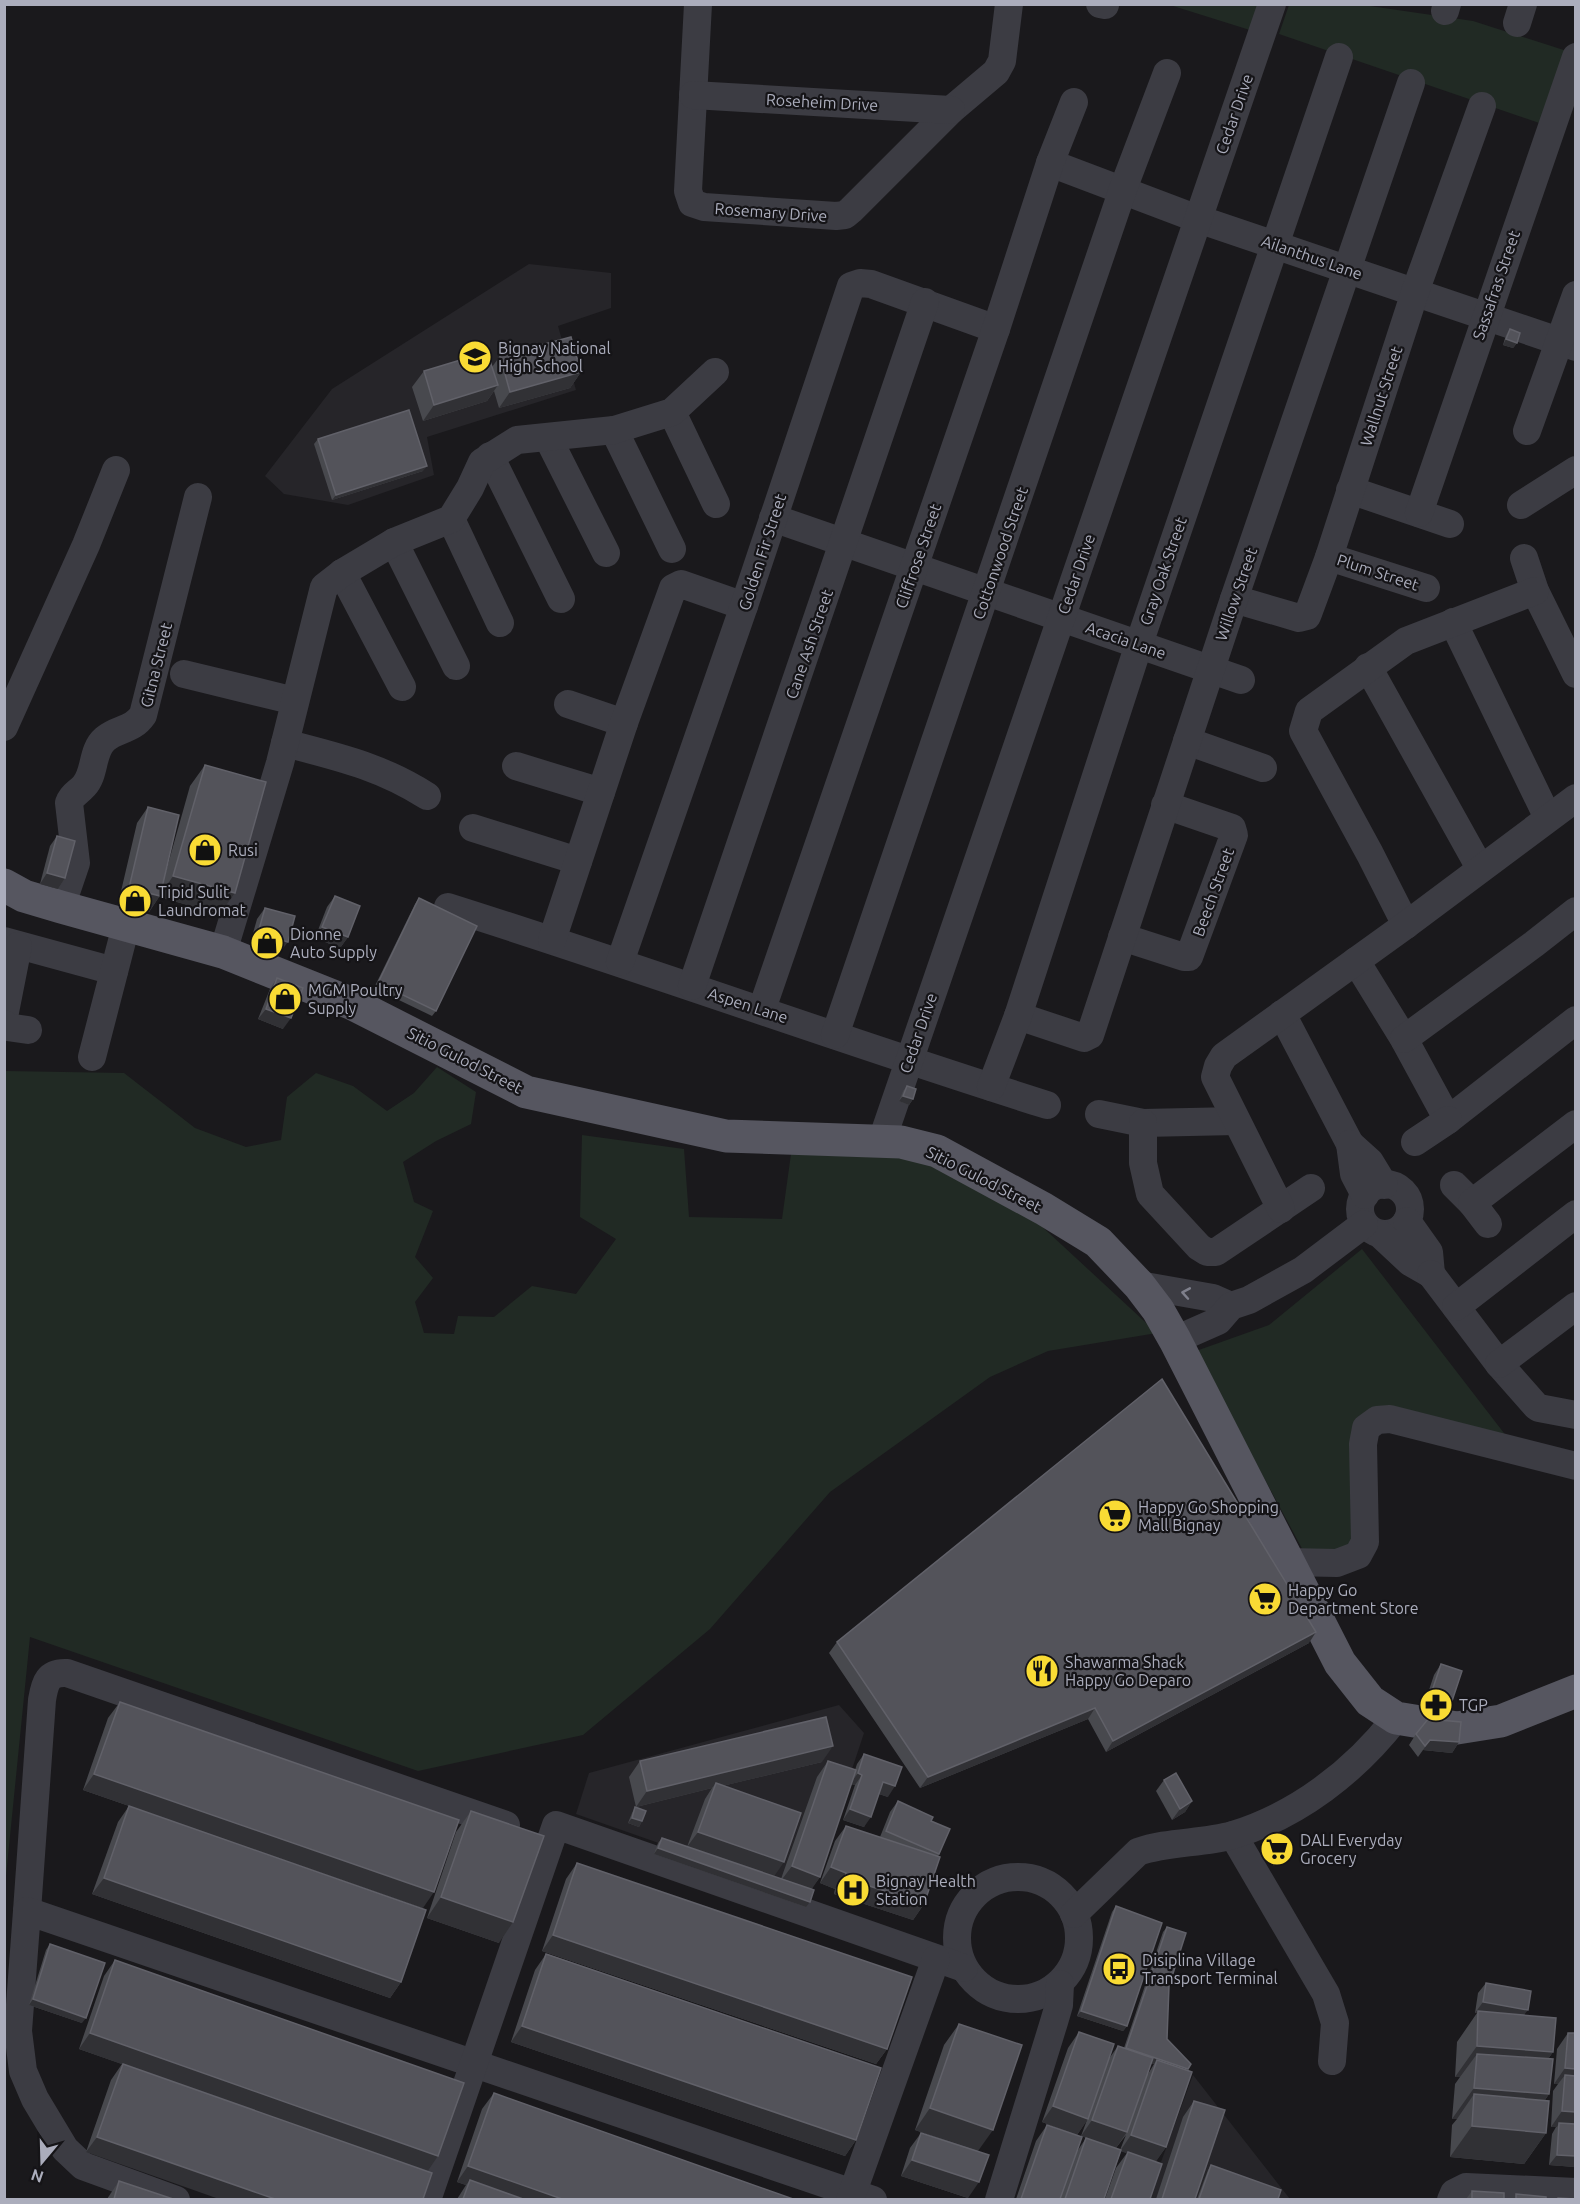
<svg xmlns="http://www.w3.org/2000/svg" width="1580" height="2204" font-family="Ubuntu,sans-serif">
<rect width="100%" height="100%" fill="#1a191c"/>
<g fill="#262529">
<path d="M529,264l82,9v35l-53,18 18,64 -149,47 7,38 -86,30 -64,-11 -19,-18 67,-87z"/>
<path d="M839,1705l25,28 -54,163 -234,-82 13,-41z"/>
<path d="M1193,2075l97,124 -143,1z"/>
</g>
<g fill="#212a24">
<path d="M1170,5h92l-9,26z"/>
<path d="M1289,5h74l110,16 100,32 -25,73 -269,-92z"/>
<path d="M437,1067l39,25 -5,32 -35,17 -33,21 11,40 19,9 -18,46 18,21 -18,24 9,31 30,1 4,-18 36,1 38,-31 44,8 40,-55 -36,-22 2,-82 102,14 5,68 93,2 9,-65 140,5 105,62 121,112 -109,18 -58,26 -160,115 -120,137 -127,106 -165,36 -388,-134 -25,249v-815l119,2 71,55 51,19 35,-7 6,-43 29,-24 37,13 34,25 27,-18z"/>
<path d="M1362,1249l145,188 -147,-16 -6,126 -48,9 -110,-205 73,-26z"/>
</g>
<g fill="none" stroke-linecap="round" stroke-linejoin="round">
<g stroke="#3c3c43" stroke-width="28">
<path d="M698,4l-10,187 4,12 12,4 132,9 9,-1 6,-5 100,-100 45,-38 6,-11 7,-57"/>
<path d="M1100,4l5,1"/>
<path d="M1445,11l2,-7"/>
<path d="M1517,23l6,-19"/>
<path d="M693,95l258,15"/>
<path d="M1050,163l148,56 378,128"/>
<path d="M672,412l44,92"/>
<path d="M614,430l58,119"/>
<path d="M1527,431l49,-136"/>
<path d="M548,438l58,115"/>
<path d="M490,456l71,143"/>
<path d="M1350,490l100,34"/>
<path d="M1521,505l55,-35"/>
<path d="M1419,513l157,-456"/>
<path d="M773,518l468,162"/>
<path d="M451,519l49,104"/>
<path d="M394,542l62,124"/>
<path d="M1329,557l97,31"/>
<path d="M1524,558l11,33 41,83"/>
<path d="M342,573l60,114"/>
<path d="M1234,599l65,19 8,-2 2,-5 20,-54 86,-265 67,-186"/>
<path d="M1453,622l95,196"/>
<path d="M1368,667l112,201"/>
<path d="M184,674l111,27"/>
<path d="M568,704l56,19"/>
<path d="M4,727l82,-182 30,-75"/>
<path d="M1187,741l76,27"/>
<path d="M285,743c53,14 95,23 142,53"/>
<path d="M516,766l85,26"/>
<path d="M473,828l105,33"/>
<path d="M61,907l15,-44 -7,-60c3,-9 9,-10 15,-17 12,-13 7,-35 21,-47 13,-11 27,-8 38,-24l55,-218"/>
<path d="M448,907c200,63 398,135 599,198"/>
<path d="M1406,925l-36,-71 -67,-123 6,-20 97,-70 129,-50"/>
<path d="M1122,937l62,20h5l45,-122 -2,-7 -67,-23"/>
<path d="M552,940l72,-217 49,-135 8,-4 63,22"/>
<path d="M4,941l110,30"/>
<path d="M223,952l57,-189 44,-176 18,-14 52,-31 57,-23 19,-31 12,-26 35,-22 97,-10 58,-18 43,-40"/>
<path d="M1356,961l48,78 44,81 128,-100"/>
<path d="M620,962l124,-356 107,-320 9,-3 11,1 125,45"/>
<path d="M692,986l233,-684"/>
<path d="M762,1009l234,-680 54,-166 24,-61"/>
<path d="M1282,1014l68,130"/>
<path d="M1018,1016l66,22 6,-3 144,-436 177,-516"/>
<path d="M4,1017l14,-71"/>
<path d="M4,1024l3,3 21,3"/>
<path d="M835,1035l288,-846 44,-116"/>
<path d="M1404,1039l130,-95 42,-33"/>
<path d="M92,1057l30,-116"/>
<path d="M991,1087l27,-71 121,-372 200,-587"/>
<path d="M1099,1114l44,9 93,-2"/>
<path d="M1143,1123v40l7,31 49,53 8,5h9l95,-64"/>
<path d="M1415,1142l33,-22"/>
<path d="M881,1143l391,-1139"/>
<circle cx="1385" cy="1209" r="25"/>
<path d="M1454,1185l18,18"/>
<path d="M1365,1195l-11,-21 -4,-30 20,18 14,23"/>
<path d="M1281,1209l-66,-132 3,-11 6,-10 182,-131 170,-127"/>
<path d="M1488,1224l-16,-21 104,-79"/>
<path d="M1380,1234l30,28 21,12 -2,-22 -22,-31"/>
<path d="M1431,1274l68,90 37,42 3,2 37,7"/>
<path d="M1139,1285l74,13 18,8"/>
<path d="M1456,1307l120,-93"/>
<path d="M1175,1340l43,-19 13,-15 18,-6 54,-30 61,-46"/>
<path d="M1499,1364l77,-58"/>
<path d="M1288,1562l49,1 21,-8 7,-13 -2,-98 3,-16 11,-8 13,-1 186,47"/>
<path d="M1233,1835l93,159 9,29 -3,38"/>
<circle cx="1018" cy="1938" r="61"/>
<path d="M27,1911l15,-211c3,-18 6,-28 25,-27l439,152"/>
<path d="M1074,1914l64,-62c30,-11 64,-8 95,-17 65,-20 122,-64 163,-117"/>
<path d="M176,2200l-93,-34 -18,-17 -30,-50 -12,-28 -5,-40 9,-120 846,289"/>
<path d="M427,2200l129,-375 408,143"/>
<path d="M850,2200l86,-241"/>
<path d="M999,2200l55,-178 5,-17 1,-21"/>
<path d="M1451,2200l3,-7 12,-6 110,5"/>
</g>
<path stroke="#565660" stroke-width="33" d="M4,885l20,11 37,11 162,45 130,52 173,88 200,44 175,6 36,9 107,58 54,33 41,43 19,25 17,30 165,323 30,38 26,17 61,10 44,-7 75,-30"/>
</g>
<g fill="#48494e" fill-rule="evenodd">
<path d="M1510,329l7,14 -4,5 -10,-3 3,-10z"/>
<path d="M500,356l81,16 -11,16 -71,20 -5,-17 -7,10 -64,20 -11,-34 12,-16 68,-4z"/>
<path d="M318,439l105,32 -91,29 -18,-56z"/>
<path d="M205,765l30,128 -15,21 -61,-17 -10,15 -31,-8 19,-81 11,-16 15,75 27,-96z"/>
<path d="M57,836l8,42 -7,11 -18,-5 10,-38z"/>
<path d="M335,896l13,41 -8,11 -25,-10 12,-31z"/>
<path d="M419,898l17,113 -4,5 -58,-28 41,-84z"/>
<path d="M265,908l15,44 -30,-8 7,-25z"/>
<path d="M277,978l6,51 -25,-10 12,-30z"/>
<path d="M907,1086l6,13 -4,6 -10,-4 4,-10z"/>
<path d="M837,1642l472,1 -203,109 -18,-33 -168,69 -91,-135z"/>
<path d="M1441,1664l4,48 -21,-7 10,-30z"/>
<path d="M120,1702l303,206 -340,-118 25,-72z"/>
<path d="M1416,1734l43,8 -7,11 -29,-3 -5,7 -9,-12z"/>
<path d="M864,1754l24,43 -9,-3 -15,33 -21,-7 12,-35 -4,-1 -31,93 -9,12 -5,18 -152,-53 4,-11 4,-5 25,9 18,-48 7,-11 -76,19 -7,-30 11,-16 182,1 -100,24 52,91 7,2 36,-102 11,-16 27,9 2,-6z"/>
<path d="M1164,1780l28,21 -7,11 -13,8 -16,-29z"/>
<path d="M898,1801l33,20 8,33 -15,50 -11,16 -79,-26 1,-5 -15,-6 15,-42 11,-15 34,11 10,-25z"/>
<path d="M129,1806l272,176 -11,16 -298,-104 26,-72z"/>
<path d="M635,1807l7,14 -3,6 -11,-4 4,-10z"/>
<path d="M471,1811l28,132 -72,-25 29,-86z"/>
<path d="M577,1863l310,186 -11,15 -334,-113 24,-72z"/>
<path d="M1116,1906l11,120 -4,5 -46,-15 35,-104z"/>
<path d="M1167,1927l2,59 -2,53 20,31 -21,77 -11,15 -5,37h-45l11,-31 11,-15 -6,-2 -17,48h-88l20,-58 11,-16 31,25 8,-12 34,12 6,-15 -10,13 -35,-12 6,-16 -10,15 -35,-13 26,-74 11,-16 29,28 10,-14 6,2 39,-116zM1151,2063l3,1 -6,10z"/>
<path d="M50,1944l32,79 -53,-18 17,-55z"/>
<path d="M546,1954l310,186 -11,16 -334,-114 24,-72z"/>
<path d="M115,1960l349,123 -378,69 25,-72 11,-16 -43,-15 25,-73z"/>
<path d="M1486,1983l38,32 29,37 -5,7 1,35 -4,6 1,33 -22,31 -74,-7 2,-32 5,-6h-5l3,-35 5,-7h-5l2,-35 20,-29h-2l3,-20z"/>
<path d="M959,2024l19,127 -10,47 -67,-22 9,-28 11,-15 55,18 -61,-21 29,-85z"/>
<path d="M1568,2033l7,134 -26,-2 3,-31 4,-7h-5l2,-36 5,-7h-4l3,-35z"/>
<path d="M494,2093l299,106h-336l2,-3 7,-11 -9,-3 25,-73z"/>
<path d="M1194,2101l1,98h-39l27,-82z"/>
<path d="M1211,2165l67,34h-81l11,-29z"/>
<path d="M119,2181l54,18h-66z"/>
<path d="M1472,2191l32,8h-38z"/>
</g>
<g fill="#313135">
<path d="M1506,339l11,4 -4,5 -10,-3z"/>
<path d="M581,372l-11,16 -71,20 11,-16z"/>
<path d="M498,385l-11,16 -64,20 11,-16z"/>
<path d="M427,466l-4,5 -91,29 4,-5z"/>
<path d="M47,873l18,5 -7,11 -18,-5z"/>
<path d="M173,876l62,17 -15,21 -61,-17 -10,15 -31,-8 11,-16 31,8z"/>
<path d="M322,927l26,10 -8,11 -25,-10z"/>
<path d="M258,933l30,9 -8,10 -30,-8z"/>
<path d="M266,1009l25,9 -8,11 -25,-10z"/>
<path d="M903,1096l10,3 -4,6 -10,-4z"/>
<path d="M1316,1632l-7,11 -203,109 7,-11z"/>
<path d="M1431,1694l21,7 -7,11 -21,-7z"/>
<path d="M1095,1708l-7,11 -168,69 8,-11z"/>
<path d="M1430,1740l29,2 -7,11 -29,-3 -5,7z"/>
<path d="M833,1746l-11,16 -108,26 2,-5 -4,5 -76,19 11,-16z"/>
<path d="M858,1773l4,2 -7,10 -5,-1z"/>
<path d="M94,1774l340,118 -11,16 -340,-118z"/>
<path d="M883,1782l12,4 -7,11 -12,-4z"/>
<path d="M1192,1801l-7,11 -13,8 8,-11z"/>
<path d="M850,1809l21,8 -7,10 -21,-7z"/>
<path d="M632,1818l10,3 -3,6 -11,-4z"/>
<path d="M698,1832l86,30 -11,16 -86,-31z"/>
<path d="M658,1848l152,54 -4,5 -152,-53z"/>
<path d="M792,1866l28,11 -11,16 -29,-11z"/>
<path d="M831,1867l15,6 -11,16 -15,-6z"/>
<path d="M104,1878l297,104 -11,16 -298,-104z"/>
<path d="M845,1878l79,26 -11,16 -79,-26z"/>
<path d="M441,1897l72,25 -14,21 -72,-25z"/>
<path d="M553,1935l334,114 -11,15 -334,-113z"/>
<path d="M33,1999l53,19 -4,5 -53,-18z"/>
<path d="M1483,2002l45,8 -8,10 -42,-9 -1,2h-2z"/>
<path d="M1081,2011l46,15 -4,5 -46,-15z"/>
<path d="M522,2026l334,114 -11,16 -334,-114z"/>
<path d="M90,2033l348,123 -11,16 -348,-123z"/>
<path d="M1477,2046l76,6 -22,31 -54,-29 -17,23h-5z"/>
<path d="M1126,2048l62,21 -4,6 -27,-15 -3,4 -32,-11z"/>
<path d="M1565,2068l10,1v17l-10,-11 -7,9h-4z"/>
<path d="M1474,2088l75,6 -21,31 -54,-31 -17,25h-5z"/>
<path d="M1053,2106l35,13 -11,16 -35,-13z"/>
<path d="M930,2108l63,22 -15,21 -63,-21z"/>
<path d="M1562,2111l13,1v16l-16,-5 -2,4h-6z"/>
<path d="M1092,2120l35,12 -11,16 -35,-12z"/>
<path d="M1472,2126l74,7 -22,31 -74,-7z"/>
<path d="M1131,2135l35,12 -11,16 -35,-12z"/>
<path d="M97,2137l178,62h-56l-133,-47z"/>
<path d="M1557,2155l18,1v11l-26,-2z"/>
<path d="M912,2160l67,22 -11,16 -67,-22z"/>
<path d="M468,2166l94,33h-56l-36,-19 -4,5 -9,-3z"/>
</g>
<g fill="#53535a" stroke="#616169" stroke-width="1.5">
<path d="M1510,329l10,4 -3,10 -11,-4z"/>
<path d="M571,337l10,35 -71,20 -10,-36z"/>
<path d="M487,352l11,33 -64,20 -10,-34z"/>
<path d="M409,410l18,56 -91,29 -18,-56z"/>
<path d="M205,765l61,17 -31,111 -62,-17z"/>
<path d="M148,807l31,8 -19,81 -31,-8z"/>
<path d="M57,836l18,5 -10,37 -18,-5z"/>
<path d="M335,896l25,10 -12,31 -26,-10z"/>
<path d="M419,898l58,28 -41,85 -58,-28z"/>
<path d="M265,908l30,8 -7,26 -30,-9z"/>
<path d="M277,978l26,10 -12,30 -25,-9z"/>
<path d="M907,1086l9,3 -3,10 -10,-3z"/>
<path d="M1162,1379l154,253 -203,109 -18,-33 -167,69 -91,-135z"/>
<path d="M1441,1664l21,7 -10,30 -21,-7z"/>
<path d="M120,1702l339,118 -25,72 -340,-118z"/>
<path d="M826,1717l7,29 -186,45 -7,-30z"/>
<path d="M1428,1719l33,3 -2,20 -29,-2 -5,6 -9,-12z"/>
<path d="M864,1754l38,13 -7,19 -12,-4 -12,35 -21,-8 12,-34 -4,-2z"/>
<path d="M828,1761l28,9 -36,107 -28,-11z"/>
<path d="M1176,1773l16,28 -12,8 -16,-29z"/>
<path d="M716,1783l85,30 -17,49 -86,-30z"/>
<path d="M898,1801l35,16 -2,4 19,8 -11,25 -53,-23z"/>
<path d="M129,1806l297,104 -25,72 -297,-104z"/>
<path d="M635,1807l11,4 -4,10 -10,-3z"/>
<path d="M471,1811l73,25 -31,86 -72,-25z"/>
<path d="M846,1826l94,31 -16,47 -79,-26 1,-5 -15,-6z"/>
<path d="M662,1838l152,52 -4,12 -152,-54z"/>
<path d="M577,1863l335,114 -25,72 -334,-114z"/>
<path d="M1116,1906l46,17 -35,103 -46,-15z"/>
<path d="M1167,1927l19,6 -17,53 -2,53 24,25 -3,5 -62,-21z"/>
<path d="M50,1944l55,19 -19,55 -53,-19z"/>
<path d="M546,1954l335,114 -25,72 -334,-114z"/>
<path d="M115,1960l349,123 -26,73 -348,-123z"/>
<path d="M1486,1983l45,8 -3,19 -45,-8z"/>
<path d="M1478,2011l78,7 -3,34 -76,-6z"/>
<path d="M959,2024l63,21 -29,85 -63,-22z"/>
<path d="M1079,2032l35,12 -26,75 -35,-13z"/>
<path d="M1568,2033h7v36l-10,-1z"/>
<path d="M1118,2046l35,12 -26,74 -35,-12z"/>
<path d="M1477,2054l76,5 -4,35 -75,-6z"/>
<path d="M1157,2060l35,12 -26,75 -35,-12z"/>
<path d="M123,2064l309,109 -9,26h-148l-178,-62z"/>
<path d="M1565,2075l10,1v36l-13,-1z"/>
<path d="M494,2093l299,106h-231l-94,-33z"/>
<path d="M1474,2094l75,7 -3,32 -74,-7z"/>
<path d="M1194,2101l31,9 -30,89h-33z"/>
<path d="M1559,2123l16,1v32l-18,-1z"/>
<path d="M1047,2125l35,12 -22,62h-39z"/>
<path d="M921,2133l68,22 -10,27 -67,-22z"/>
<path d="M1086,2138l35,12 -17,49h-39z"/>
<path d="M1128,2152l34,12 -12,35h-39z"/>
<path d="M1211,2165l70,25 -3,9h-79z"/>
<path d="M470,2180l53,19h-60z"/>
<path d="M119,2181l54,18h-59z"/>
<path d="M1472,2191l32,2v6h-32z"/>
<path d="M1516,2194l30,3v2h-30z"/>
<path d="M1558,2198l17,1h-18z"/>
</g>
<defs><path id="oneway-chevron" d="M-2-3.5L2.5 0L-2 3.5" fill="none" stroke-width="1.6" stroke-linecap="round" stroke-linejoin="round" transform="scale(1.5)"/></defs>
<use stroke="#7f808c" href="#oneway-chevron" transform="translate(1186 1293) rotate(-170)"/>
<defs>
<symbol id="school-disc" viewBox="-11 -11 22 22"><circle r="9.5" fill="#f9db34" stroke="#151417"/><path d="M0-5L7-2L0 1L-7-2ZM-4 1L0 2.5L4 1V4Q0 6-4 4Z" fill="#111"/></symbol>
<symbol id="shop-disc" viewBox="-11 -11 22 22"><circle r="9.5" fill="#f9db34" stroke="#151417"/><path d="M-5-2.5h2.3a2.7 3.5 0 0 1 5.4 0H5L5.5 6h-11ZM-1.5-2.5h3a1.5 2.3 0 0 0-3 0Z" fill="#111"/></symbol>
<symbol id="supermarket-disc" viewBox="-11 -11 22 22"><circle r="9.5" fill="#f9db34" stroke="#151417"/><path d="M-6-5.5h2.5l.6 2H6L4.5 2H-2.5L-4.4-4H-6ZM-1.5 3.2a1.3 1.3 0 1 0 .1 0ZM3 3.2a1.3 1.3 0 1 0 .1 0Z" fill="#111"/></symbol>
<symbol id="restaurant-disc" viewBox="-11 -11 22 22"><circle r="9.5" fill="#f9db34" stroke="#151417"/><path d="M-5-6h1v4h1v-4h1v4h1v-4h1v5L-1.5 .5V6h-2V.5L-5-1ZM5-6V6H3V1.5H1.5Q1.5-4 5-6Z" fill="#111"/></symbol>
<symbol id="pharmacy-disc" viewBox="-11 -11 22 22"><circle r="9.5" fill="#f9db34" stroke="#151417"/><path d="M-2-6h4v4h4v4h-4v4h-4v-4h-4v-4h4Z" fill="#111"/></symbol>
<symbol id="hospital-disc" viewBox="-11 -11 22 22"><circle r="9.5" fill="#f9db34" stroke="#151417"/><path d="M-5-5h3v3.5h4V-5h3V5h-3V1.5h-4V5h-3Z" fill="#111"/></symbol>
<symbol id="bus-disc" viewBox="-11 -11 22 22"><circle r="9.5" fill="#f9db34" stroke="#151417"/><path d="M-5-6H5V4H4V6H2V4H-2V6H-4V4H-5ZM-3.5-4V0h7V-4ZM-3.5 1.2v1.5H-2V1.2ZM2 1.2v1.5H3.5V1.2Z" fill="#111"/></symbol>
</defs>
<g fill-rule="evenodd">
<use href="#school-disc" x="456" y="338" width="38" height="38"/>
<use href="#shop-disc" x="186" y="831" width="38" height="38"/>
<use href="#shop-disc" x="116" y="882" width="38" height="38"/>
<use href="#shop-disc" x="248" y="924" width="38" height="38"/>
<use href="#shop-disc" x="266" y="980" width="38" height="38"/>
<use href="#supermarket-disc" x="1096" y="1497" width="38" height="38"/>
<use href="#supermarket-disc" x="1246" y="1580" width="38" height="38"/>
<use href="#restaurant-disc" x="1023" y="1652" width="38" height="38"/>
<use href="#pharmacy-disc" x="1417" y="1686" width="38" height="38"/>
<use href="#supermarket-disc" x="1258" y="1830" width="38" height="38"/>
<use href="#hospital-disc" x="834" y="1871" width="38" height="38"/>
<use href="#bus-disc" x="1100" y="1950" width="38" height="38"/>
</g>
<g text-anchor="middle" stroke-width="4.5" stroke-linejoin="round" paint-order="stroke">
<g font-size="16" fill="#abadbc" stroke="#151417">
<text transform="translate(822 102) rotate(3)" y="6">Roseheim Drive</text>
<text transform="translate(1234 114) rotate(-71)" y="6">Cedar Drive</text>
<text transform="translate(771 212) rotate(4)" y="6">Rosemary Drive</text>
<text transform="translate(1312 257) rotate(19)" y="6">Ailanthus Lane</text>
<text transform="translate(1496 285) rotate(-71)" y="6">Sassafras Street</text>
<text transform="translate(1381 396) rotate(-72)" y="6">Wallnut Street</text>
<text transform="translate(762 552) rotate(-72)" y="6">Golden Fir Street</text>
<text transform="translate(1000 553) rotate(-71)" y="6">Cottonwood Street</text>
<text transform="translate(918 556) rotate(-71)" y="6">Cliffrose Street</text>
<text transform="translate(1163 571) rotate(-71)" y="6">Gray Oak Street</text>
<text transform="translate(1378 572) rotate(18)" y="6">Plum Street</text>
<text transform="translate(1076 574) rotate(-71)" y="6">Cedar Drive</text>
<text transform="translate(1236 594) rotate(-71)" y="6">Willow Street</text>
<text transform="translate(1126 640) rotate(19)" y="6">Acacia Lane</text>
<text transform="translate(809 644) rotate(-71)" y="6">Cane Ash Street</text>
<text transform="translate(156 665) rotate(-76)" y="6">Gitna Street</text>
<text transform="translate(1213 892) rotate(-70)" y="6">Beech Street</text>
<text transform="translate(748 1005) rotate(18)" y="6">Aspen Lane</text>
<text transform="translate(918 1033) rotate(-71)" y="6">Cedar Drive</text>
<text transform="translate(465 1060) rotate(27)" y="6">Sitio Gulod Street</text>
<text transform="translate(984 1179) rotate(27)" y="6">Sitio Gulod Street</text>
</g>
<g font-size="16" fill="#abadbc" stroke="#151417" text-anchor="start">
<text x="498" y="354">Bignay National<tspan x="498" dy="18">High School</tspan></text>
<text x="228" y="856">Rusi</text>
<text x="158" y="898">Tipid Sulit<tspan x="158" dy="18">Laundromat</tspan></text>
<text x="290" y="940">Dionne<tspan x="290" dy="18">Auto Supply</tspan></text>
<text x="308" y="996">MGM Poultry<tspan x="308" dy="18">Supply</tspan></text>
<text x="1138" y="1513">Happy Go Shopping<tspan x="1138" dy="18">Mall Bignay</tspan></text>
<text x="1288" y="1596">Happy Go<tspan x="1288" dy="18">Department Store</tspan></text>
<text x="1065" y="1668">Shawarma Shack<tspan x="1065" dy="18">Happy Go Deparo</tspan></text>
<text x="1459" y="1711">TGP</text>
<text x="1300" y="1846">DALI Everyday<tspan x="1300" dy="18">Grocery</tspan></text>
<text x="876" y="1887">Bignay Health<tspan x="876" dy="18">Station</tspan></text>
<text x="1142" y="1966">Disiplina Village<tspan x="1142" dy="18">Transport Terminal</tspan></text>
</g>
</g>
<rect width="1580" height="2204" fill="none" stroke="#abadbc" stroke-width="12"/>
<g transform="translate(42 2162) rotate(199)" stroke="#151417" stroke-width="4.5" paint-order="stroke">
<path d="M0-4.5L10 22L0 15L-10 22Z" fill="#abadbc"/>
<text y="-9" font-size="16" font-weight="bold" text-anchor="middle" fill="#abadbc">N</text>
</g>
</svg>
